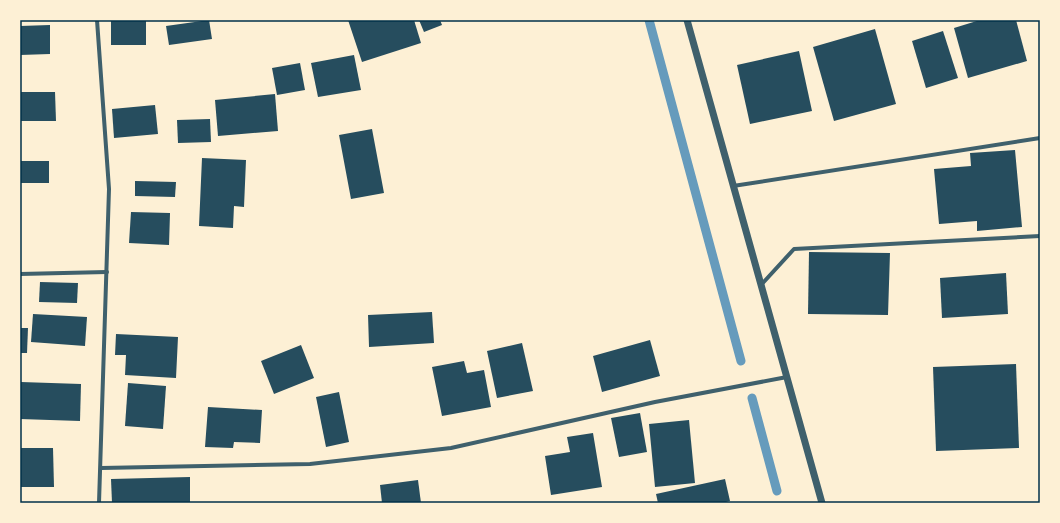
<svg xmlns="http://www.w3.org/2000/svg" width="1060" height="523" font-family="'Nunito Sans',sans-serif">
<rect width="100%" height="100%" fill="#fdf0d5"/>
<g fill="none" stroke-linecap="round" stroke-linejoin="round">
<g stroke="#669bbc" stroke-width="9">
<path d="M649,20l92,341"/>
<path d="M752,398l25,93"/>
</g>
</g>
<g fill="#264d5e">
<rect x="111" y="20" width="35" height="25"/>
<path d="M209,20l3,19 -43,6 -3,-19z"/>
<path d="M348,20h66l7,23 -59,19z"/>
<path d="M419,20h21l2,5 -18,7z"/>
<path d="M980,20h36l11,41 -59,17 -14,-50z"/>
<path d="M50,25v29l-30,1v-29z"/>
<path d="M875,29l21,75 -62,17 -21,-74z"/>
<path d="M943,31l15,47 -32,10 -14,-47z"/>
<path d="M799,51l13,60 -62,13 -13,-59z"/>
<path d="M354,55l7,35 -43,7 -7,-34z"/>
<path d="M300,63l5,27 -28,5 -5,-27z"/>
<path d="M20,92h35l1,29h-36z"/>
<path d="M275,94l3,37 -60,5 -3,-36z"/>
<path d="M155,105l3,29 -44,4 -2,-29z"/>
<path d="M210,119l1,23 -33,1 -1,-23z"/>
<path d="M372,129l12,64 -33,6 -12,-64z"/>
<path d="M1015,150l7,77 -45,4v-10l-38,3 -5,-55 37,-3 -1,-13z"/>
<path d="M202,158l44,2 -2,47 -10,-1 -1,22 -34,-2z"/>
<rect x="20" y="161" width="29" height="22"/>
<path d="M135,181l41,1 -1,15 -40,-1z"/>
<path d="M131,212l39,1 -1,32 -40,-2z"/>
<path d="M809,252l81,1 -2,62 -80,-1z"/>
<path d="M1006,273l2,41 -66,4 -2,-40z"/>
<path d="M40,282l38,1 -1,20 -38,-1z"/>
<path d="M432,312l2,31 -65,4 -1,-32z"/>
<path d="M33,314l54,3 -2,29 -54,-4z"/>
<path d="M20,328h8l-1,25h-7z"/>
<path d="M116,334l62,3 -2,41 -51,-3 1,-20h-11z"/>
<path d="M650,340l10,36 -58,16 -9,-36z"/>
<path d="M522,343l11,48 -36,7 -10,-47z"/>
<path d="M301,345l13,33 -40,16 -13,-33z"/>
<path d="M464,361l3,12 17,-3 7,37 -49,9 -10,-49z"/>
<path d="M1016,364l3,84 -83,3 -3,-84z"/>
<path d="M21,382l60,2 -1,37 -60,-2z"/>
<path d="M128,383l38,3 -3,43 -38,-3z"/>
<path d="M339,392l10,50 -23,5 -10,-50z"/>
<path d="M208,407l54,3 -2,33 -26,-1 -1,6 -28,-1z"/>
<path d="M640,413l7,39 -28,5 -8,-39z"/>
<path d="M689,420l6,63 -40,4 -6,-63z"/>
<path d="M593,433l9,54 -51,8 -6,-39 25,-4 -3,-15z"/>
<path d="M20,448h33l1,39h-34z"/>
<path d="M190,477v26h-78l-1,-24z"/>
<path d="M725,479l5,22 -8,2h-64l-2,-9z"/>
<path d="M418,480l3,23h-39l-2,-18z"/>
</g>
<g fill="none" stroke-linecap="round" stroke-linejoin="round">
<g stroke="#3f606c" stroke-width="4">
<path d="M97,20l12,169 -10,314"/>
<path d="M733,186l307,-48"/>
<path d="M20,274l87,-2"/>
<path d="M761,285l33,-36 246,-13"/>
<path d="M101,468l209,-4 141,-16 204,-46 132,-25"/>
</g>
<path stroke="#3f606c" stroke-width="7" d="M687,20l135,483"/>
</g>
<rect width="1060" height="523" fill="none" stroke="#fdf0d5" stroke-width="42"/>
<rect x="21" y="21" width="1018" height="481" fill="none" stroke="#003049" stroke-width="1.5"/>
</svg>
